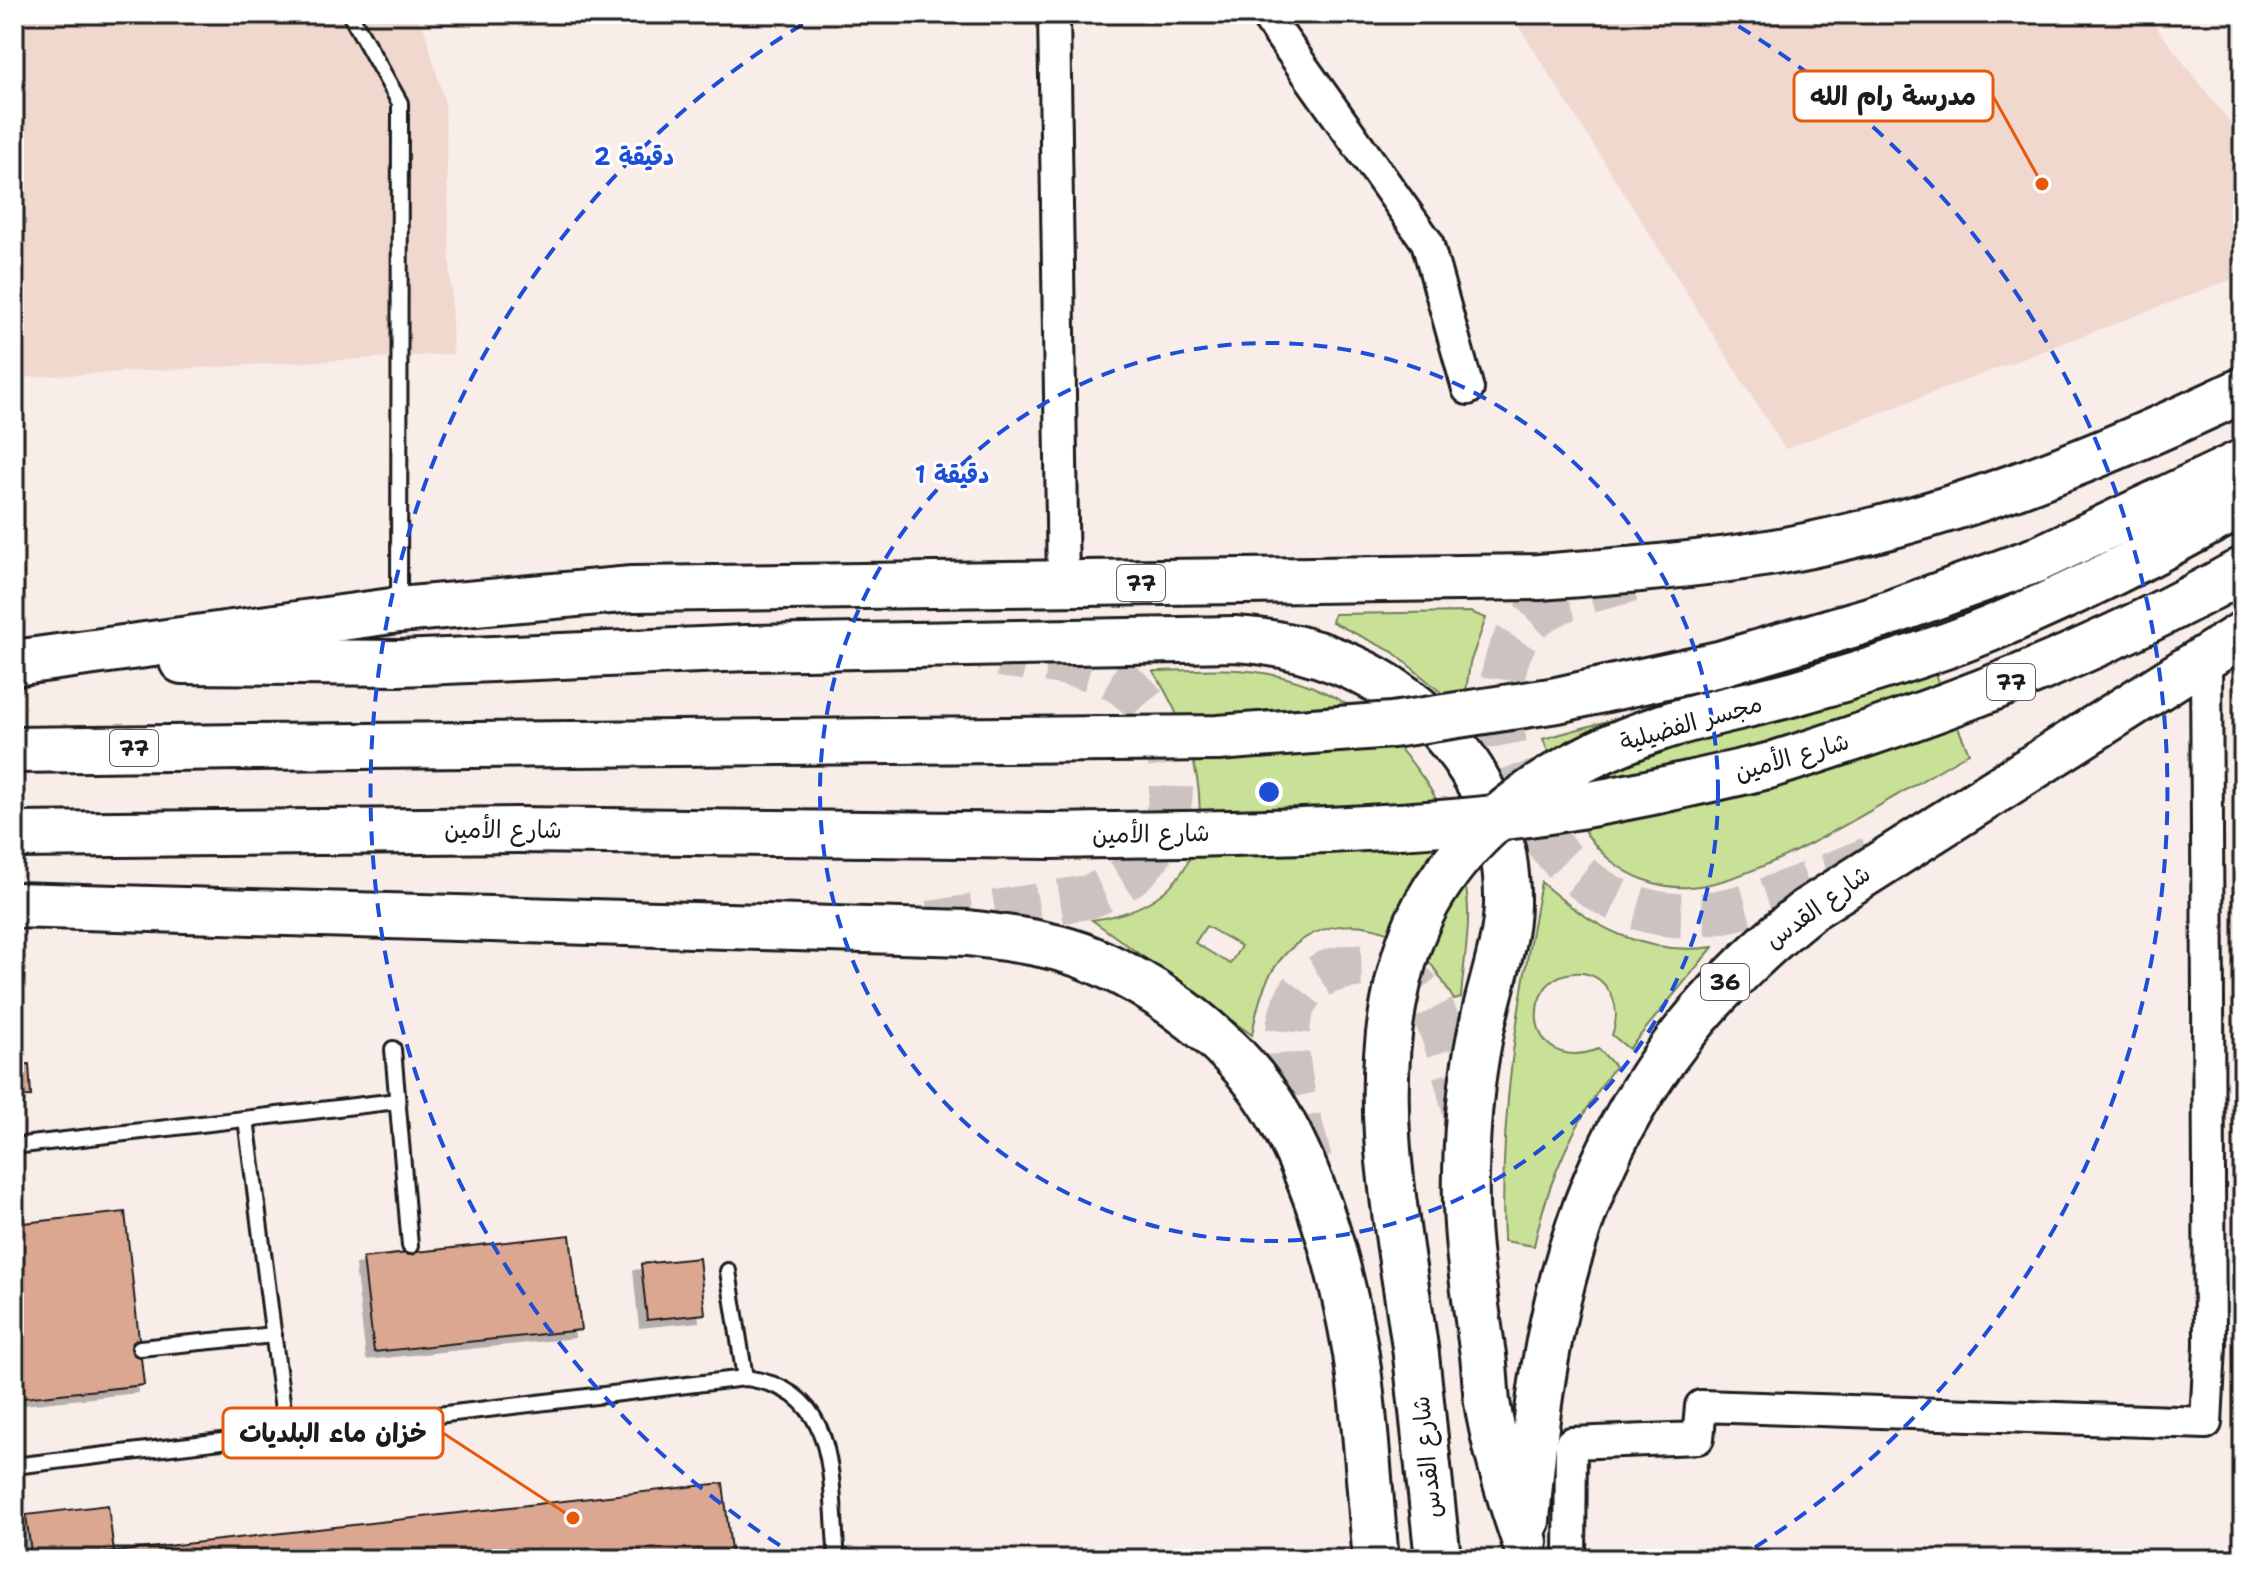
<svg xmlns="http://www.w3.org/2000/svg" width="2257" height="1573" font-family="'Shantell Sans','Playpen Sans Arabic',sans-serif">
<defs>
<filter id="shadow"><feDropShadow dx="-7" dy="7" stdDeviation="0" flood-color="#0004"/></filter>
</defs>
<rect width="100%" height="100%" fill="#f8ede9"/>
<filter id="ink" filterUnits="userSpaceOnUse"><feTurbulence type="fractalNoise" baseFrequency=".0125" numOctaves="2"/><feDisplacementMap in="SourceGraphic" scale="16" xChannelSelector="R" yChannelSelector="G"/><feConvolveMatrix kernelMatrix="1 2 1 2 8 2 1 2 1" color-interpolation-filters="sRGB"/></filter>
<g filter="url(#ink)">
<g fill="#f0d8cf">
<path d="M14,14h402l9,17 20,73 8,250 -439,24z"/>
<path d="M1511,14h635l97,125v136l-458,174z"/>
</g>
<g fill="#c9e197" stroke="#727e5a" stroke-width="2" fill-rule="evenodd">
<path d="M1470,612l16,6 -16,45 -7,48 -70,-59 -61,-30 2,-8z"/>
<path d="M1918,635l51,118c-68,38 -205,129 -279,134 -29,2 -58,-9 -80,-27 -35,-29 -51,-80 -67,-121z"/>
<path d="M1153,671c34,0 71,-4 104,1 111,14 198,114 210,223 4,33 -4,70 -6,103l-7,2c-9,-15 -19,-34 -32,-46 -47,-43 -115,-38 -149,16 -12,19 -17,43 -21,65l-160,-115c144,-20 121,-157 61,-249zM1206,926l35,20 -11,18 -35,-21z"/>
<path d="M1541,882c49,44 104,75 172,65l-84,102 -17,-14c6,-17 6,-32 -5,-47 -8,-11 -20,-16 -33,-15 -55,3 -51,104 25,76l16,17c-40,56 -67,112 -81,180l-30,-5c-5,-125 14,-237 37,-359z"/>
</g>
<g fill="#dca791" stroke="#1c1c1c" stroke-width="2" filter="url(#shadow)">
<path d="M29,1064l2,32 -17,1v-32z"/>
<path d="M125,1212l19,173 -130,14v-175z"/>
<path d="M570,1235l11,95 -207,22 -11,-94z"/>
<path d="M699,1258l6,56 -58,6 -6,-56z"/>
<path d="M723,1483l9,76h-680l62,-7z"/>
<path d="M108,1505l6,47 -82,7 -6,-44z"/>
</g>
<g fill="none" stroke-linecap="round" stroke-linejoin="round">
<g stroke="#ccc3c0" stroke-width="44" stroke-dasharray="44 22" stroke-linecap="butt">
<path d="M1631,580c-34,10 -75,16 -101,41 -23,23 -29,53 -29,84 1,97 69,203 174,210 63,4 138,-35 197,-57"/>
<path d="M930,923l158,-26c21,-8 41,-18 56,-36 42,-51 36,-137 -20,-176 -34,-24 -84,-24 -124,-30"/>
<path d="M1310,1161c-15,-63 -60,-184 44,-195 24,-3 50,7 66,25 25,29 37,95 48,133"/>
</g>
<defs>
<g id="lane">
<path d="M350,14l50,89 -1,503"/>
<path d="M393,1049l17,197"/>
<path d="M246,1119l40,314"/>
<path d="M14,1146l383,-45"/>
<path d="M728,1271l17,107"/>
<path d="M140,1348l134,-13"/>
<path d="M14,1466l731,-88c98,11 84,105 92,181"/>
</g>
<g id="street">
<path d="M1054,14l9,570"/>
<path d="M1265,14l162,228 41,147"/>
<path d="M1570,1559l1,-116 127,-5 3,-32 505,17 4,-77 -4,-689"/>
</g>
<g id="primary">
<path d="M182,661l217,2 347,-15 488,-9c147,8 276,109 273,266 -1,38 -15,75 -23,112 -12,51 -17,104 -18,156 -2,60 8,117 16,175 3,18 3,36 5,54 8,49 22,94 38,140"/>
<path d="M14,663l385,-53 233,-21 907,-12c81,-6 161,-12 241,-26 163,-30 314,-90 463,-161"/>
<path d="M14,750l240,-3"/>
<path d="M1768,766c164,-51 325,-111 475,-196"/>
<path d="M14,835l503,-5 532,6"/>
<path d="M14,905l954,28c38,5 77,9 113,22 76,29 159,90 199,163 39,70 61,151 75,230 11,69 14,141 21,211"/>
<path d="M1416,1355l22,204"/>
<path d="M1527,1521c19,-260 71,-443 281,-611l435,-276"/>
</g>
</defs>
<use href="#lane" stroke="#1c1c1c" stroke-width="20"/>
<use href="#street" stroke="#1c1c1c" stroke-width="36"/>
<use href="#primary" stroke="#1c1c1c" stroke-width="50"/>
<use href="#lane" stroke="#fff" stroke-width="14"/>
<use href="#street" stroke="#fff" stroke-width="30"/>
<use href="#primary" stroke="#fff" stroke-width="44"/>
<defs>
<g id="primary-bridge">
<path d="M254,747l964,-9 174,-13 165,-25 162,-36 160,-47 157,-57 207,-98"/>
<path d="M1049,836c160,-3 321,-2 480,-22 80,-11 160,-30 239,-48"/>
<path d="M1416,1355c-15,-114 -45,-238 -22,-353 6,-32 17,-70 33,-99 47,-84 138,-143 227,-173 48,-17 100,-25 148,-39 49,-14 98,-29 146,-46 102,-37 200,-89 295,-141"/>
</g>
</defs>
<use href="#primary-bridge" stroke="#1c1c1c" stroke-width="50" stroke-linecap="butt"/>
<use href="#primary-bridge" stroke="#fff" stroke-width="44"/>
</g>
</g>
<g fill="none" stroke="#1d4ed8" stroke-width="4" stroke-dasharray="14 10">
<circle cx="1269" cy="792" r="449"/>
<path d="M800 1558A898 898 0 0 1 820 14M1718 14A898 898 0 0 1 1738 1558"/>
</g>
<g text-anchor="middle" stroke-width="6" stroke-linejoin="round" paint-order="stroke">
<g fill="#fff" stroke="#606060" stroke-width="2">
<rect x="1117" y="565" width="48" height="36" rx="6"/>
<rect x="1987" y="664" width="48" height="36" rx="6"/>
<rect x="110" y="730" width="48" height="36" rx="6"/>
<rect x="1701" y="964" width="48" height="36" rx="6"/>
</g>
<g font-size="22" font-weight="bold" fill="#1c1c1c">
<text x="1141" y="591">77</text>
<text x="2011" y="690">77</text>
<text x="134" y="756">77</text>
<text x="1725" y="990">36</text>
</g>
<g font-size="24" fill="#1c1c1c" stroke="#fff">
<text transform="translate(1691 723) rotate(-16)" y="8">مجسر الفضيلية</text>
<text transform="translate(1792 757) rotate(-16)" y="8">شارع الأمين</text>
<text x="503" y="838">شارع الأمين</text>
<text transform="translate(1151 834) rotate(-1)" y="8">شارع الأمين</text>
<text transform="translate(1818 907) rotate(-36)" y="8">شارع القدس</text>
<text transform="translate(1427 1457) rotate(-96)" y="8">شارع القدس</text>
</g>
</g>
<circle cx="1269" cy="792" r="12" fill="#1d4ed8" stroke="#fff" stroke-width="4"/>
<g font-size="24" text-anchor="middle" font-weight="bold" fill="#1d4ed8" stroke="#fff" stroke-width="6" stroke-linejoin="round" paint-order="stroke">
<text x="634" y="165">2 دقيقة</text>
<text x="952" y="483">1 دقيقة</text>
</g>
<path fill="none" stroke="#e8590c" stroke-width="3" d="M2042 184L1993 96M573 1518L443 1433"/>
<g fill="#e8590c" stroke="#fff" stroke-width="3">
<circle cx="2042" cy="184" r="8"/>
<circle cx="573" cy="1518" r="8"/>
</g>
<g fill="#fff" stroke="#e8590c" stroke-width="3">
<rect x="1794" y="71" width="199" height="50" rx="8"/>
<rect x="223" y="1408" width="220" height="50" rx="8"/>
</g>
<g font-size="26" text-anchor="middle" font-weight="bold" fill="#1c1c1c">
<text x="1893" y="105">مدرسة رام الله</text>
<text x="333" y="1442">خزان ماء البلديات</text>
</g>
<rect width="2257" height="1573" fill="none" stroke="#fff" stroke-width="48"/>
<rect x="24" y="24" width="2209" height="1525" fill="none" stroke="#1c1c1c" stroke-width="3" filter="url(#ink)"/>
</svg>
